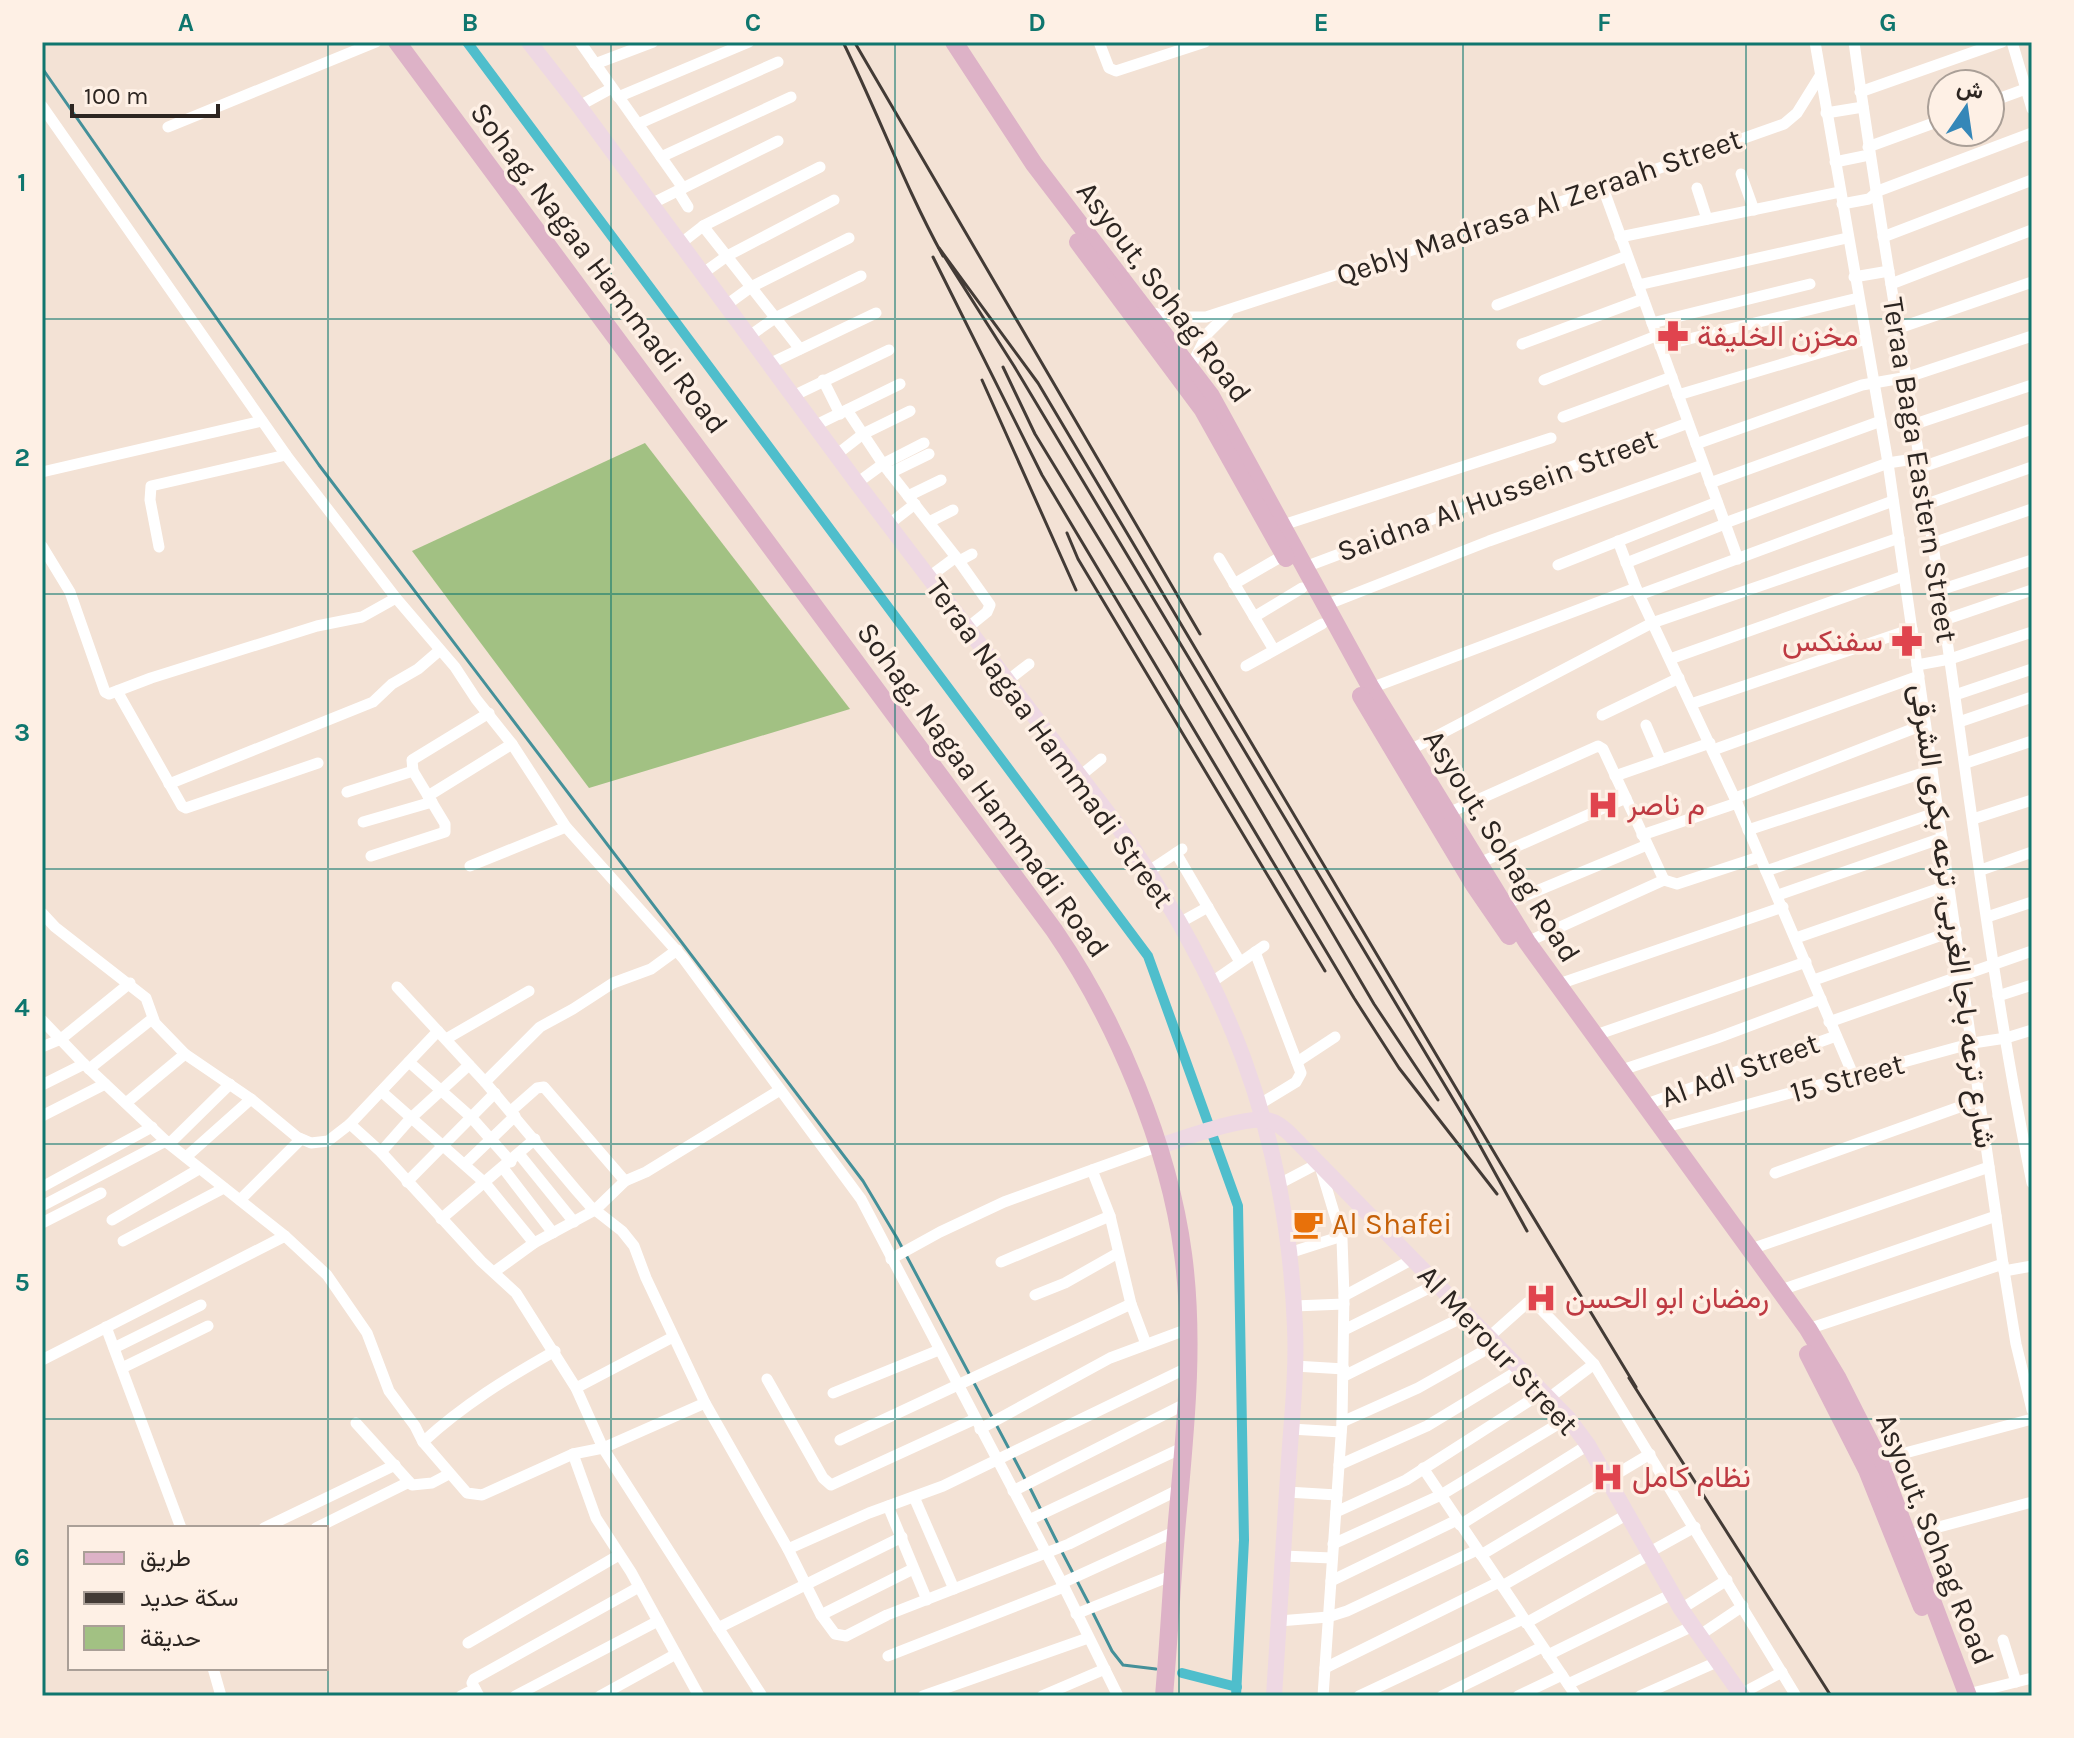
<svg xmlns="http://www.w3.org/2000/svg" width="2074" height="1738" font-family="Karla,Vazirmatn,sans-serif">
<rect width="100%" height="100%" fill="#f3e2d5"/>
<path fill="#a2c183" d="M645,443l205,266 -261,79 -177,-237z"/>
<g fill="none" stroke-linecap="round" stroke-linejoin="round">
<g stroke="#449099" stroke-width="3">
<path d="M42,68l277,397 544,716 34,57 128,241"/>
<path d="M1029,1486l13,26"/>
<path d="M1045,1518l13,26"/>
<path d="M1061,1550l28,54"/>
<path d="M1092,1611l20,40 11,14 33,4"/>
</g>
<g stroke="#4fbecc" stroke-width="10">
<path d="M467,42l681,914 90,250 6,334 -8,156"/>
<path d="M1182,1673l55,14"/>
</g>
<g stroke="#fff" stroke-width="11">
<path d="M580,42l103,146"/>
<path d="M1099,42l10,26 7,3 89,-29"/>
<path d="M1815,42l73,421 115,801 13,80 16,66"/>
<path d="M1854,42c25,184 59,366 86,550 29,197 52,396 92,591"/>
<path d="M2012,42l20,67"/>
<path d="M595,64l58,-22"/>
<path d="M1860,92l142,-50"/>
<path d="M618,97l131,-55"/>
<path d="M1990,102l41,-15"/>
<path d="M42,106l244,349 110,143 59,69 21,32 36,45 54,83 117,131 178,241 201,384 56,113"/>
<path d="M579,106l33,-18"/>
<path d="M1826,113l37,-6"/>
<path d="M638,124l140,-62"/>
<path d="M168,127l208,-85"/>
<path d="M1868,147l74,-27"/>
<path d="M661,157l130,-60"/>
<path d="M1835,162l34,-7"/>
<path d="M1741,174l13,36"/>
<path d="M1603,188l135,371"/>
<path d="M1697,188l10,31"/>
<path d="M678,191l10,16"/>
<path d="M651,204l127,-63"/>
<path d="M1842,204l27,-5 9,-8 154,-58"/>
<path d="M703,226l97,123"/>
<path d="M1620,237l220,-45"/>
<path d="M1883,237l149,-57"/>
<path d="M680,244l23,-18 117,-59"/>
<path d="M702,274l25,-18 107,-56"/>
<path d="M1854,277l35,-6"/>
<path d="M1891,284l141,-54"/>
<path d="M1638,285l209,-47"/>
<path d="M1497,305l130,-49"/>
<path d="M725,306l26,-19 98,-49"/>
<path d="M1148,312l24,5h34l397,-129 181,-64 13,-11 23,-37"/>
<path d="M1652,323l158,-39"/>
<path d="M1899,328l133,-46"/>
<path d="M748,337l27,-19 86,-42"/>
<path d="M1522,344l121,-45"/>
<path d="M1660,346l198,-48"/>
<path d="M769,364l107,-51"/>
<path d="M1191,366l17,-33 20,-20"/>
<path d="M823,380l17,34"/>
<path d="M1544,380l112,-44"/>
<path d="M1678,395l188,-56"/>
<path d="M793,396l96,-46"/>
<path d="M847,410l36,54 73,93 34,48 -3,7 -21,17"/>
<path d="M1563,417l109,-40"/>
<path d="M1915,424l117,-39"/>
<path d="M814,426l86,-42"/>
<path d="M1696,444l166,-59 46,-8 124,-41"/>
<path d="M836,455l27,-21 47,-23"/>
<path d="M1922,467l110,-38"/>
<path d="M42,472l220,-51"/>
<path d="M890,473l39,-19"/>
<path d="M857,483l26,-19 41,-21"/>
<path d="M1710,483l171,-62"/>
<path d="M908,496l33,-16"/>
<path d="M1927,504l105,-37"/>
<path d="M929,522l24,-12"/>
<path d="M1725,523l163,-60 32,-5"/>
<path d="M888,525l27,-21"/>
<path d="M1283,525l268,-87"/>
<path d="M1618,541l18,47 101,215 117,274"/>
<path d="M1933,543l99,-34"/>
<path d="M42,546l28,46 35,100 4,2 42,-16 166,-52 45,-9 34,-19"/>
<path d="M159,547l-9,-47 1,-14 135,-31"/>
<path d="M1219,558l55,92"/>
<path d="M959,561l13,-7"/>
<path d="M1626,563l99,-39"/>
<path d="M1558,565l159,-63"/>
<path d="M1305,567l383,-144"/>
<path d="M929,577l27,-20"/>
<path d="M1234,584l50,-29"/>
<path d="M1940,590l92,-30"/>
<path d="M1639,595l254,-94"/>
<path d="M1326,605l163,-64 214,-76"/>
<path d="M1254,617l48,-29"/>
<path d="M1944,620l88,-30"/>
<path d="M1670,659l234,-83"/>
<path d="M1917,665l33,-6 82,-27"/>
<path d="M1246,666l76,-42"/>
<path d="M1007,681l22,-17"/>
<path d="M1371,688l265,-100"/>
<path d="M117,691l65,115 4,2 132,-45"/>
<path d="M1955,695l77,-26"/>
<path d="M1691,704l221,-75"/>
<path d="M1602,715l77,-37"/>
<path d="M1959,722l73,-25"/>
<path d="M1646,725l15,35"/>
<path d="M1713,750l206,-74"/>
<path d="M1408,751l244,-128 247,-85"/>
<path d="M1966,763l66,-22"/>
<path d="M1080,776l21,-17"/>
<path d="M1615,776l95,-33"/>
<path d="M169,784l204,-82 19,-18 26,-15 22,-19"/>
<path d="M347,792l66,-21"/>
<path d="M428,796l84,-52"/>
<path d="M1735,798l190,-74"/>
<path d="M1446,814l152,-68 5,3 61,131"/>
<path d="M1973,819l59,-19"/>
<path d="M363,822l69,-20"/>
<path d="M1748,830l184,-60"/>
<path d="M1642,835l95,-32"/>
<path d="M1176,853l64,109"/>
<path d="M371,856l74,-24v-8l-32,-53 -1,-11 77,-47"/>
<path d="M1477,864l149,-66"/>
<path d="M470,866l96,-39"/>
<path d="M1981,870l51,-18"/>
<path d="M1149,871l33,-22"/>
<path d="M1766,871l172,-59"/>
<path d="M1664,880l13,4 82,-27"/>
<path d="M1778,895l164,-57"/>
<path d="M1503,905l144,-60"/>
<path d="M42,913l13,14 91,71 9,25 30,31 66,45 46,38 14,6 17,-2 22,-17 88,-93"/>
<path d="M1987,917l45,-15"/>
<path d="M1181,922l27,-15"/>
<path d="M1796,938l153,-53"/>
<path d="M1527,942l137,-62"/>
<path d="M677,950l-26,19 -38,14 -40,26 -33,18 -55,55 91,108 14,16 32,25 12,15 12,32 59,125 83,146 33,66 14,19 11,2 41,-21 182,-71 111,-55"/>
<path d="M1255,952l46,121 -5,9 -36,22"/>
<path d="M1814,980l142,-50"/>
<path d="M1212,982l52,-36"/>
<path d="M1556,985l227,-78"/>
<path d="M397,987l88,95"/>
<path d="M1998,996l34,-11"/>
<path d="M42,1020l42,44 85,80 116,92 42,39 40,58 22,58 26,35 8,16"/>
<path d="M1829,1022l203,-71"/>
<path d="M1593,1036l213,-74"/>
<path d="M446,1039l83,-48"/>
<path d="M42,1047l19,-8 69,-56"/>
<path d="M409,1062l62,55 40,45"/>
<path d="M1297,1062l38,-25"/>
<path d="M89,1069l63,-50"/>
<path d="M1619,1071l98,-33 104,-39"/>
<path d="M42,1085l42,-21"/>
<path d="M382,1092l103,91 49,60"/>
<path d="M126,1103l59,-49"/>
<path d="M1644,1105l192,-69"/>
<path d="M511,1111l26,-23 7,-1 81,94"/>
<path d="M42,1116l63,-32"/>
<path d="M350,1124l31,28 100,109 35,32 60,95 27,60 159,248"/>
<path d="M1662,1128l311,-85 33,-5 26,-8"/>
<path d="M169,1144l61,-60"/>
<path d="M381,1152l30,-34 58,-53"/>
<path d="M519,1154l55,68"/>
<path d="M186,1157l65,-58"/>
<path d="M465,1164l50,-48"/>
<path d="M503,1168l50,65"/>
<path d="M1775,1173l204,-73"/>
<path d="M407,1182l88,-89"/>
<path d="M1277,1185l42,-22 23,76 2,57 -2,126 -19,274"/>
<path d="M42,1187l110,-60"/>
<path d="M240,1200l61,-61"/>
<path d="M42,1206l124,-65"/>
<path d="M441,1219l94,-80"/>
<path d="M112,1220l87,-51"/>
<path d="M42,1223l59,-30"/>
<path d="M123,1241l101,-53"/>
<path d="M1751,1249l238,-82"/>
<path d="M1289,1253l53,-17"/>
<path d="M891,1259l49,-27 64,-30 88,-32"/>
<path d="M1001,1262l109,-46"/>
<path d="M2004,1271l28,-5"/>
<path d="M494,1272l40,-29 61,-33 30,-29 21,-9 134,-82"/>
<path d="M1781,1290l215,-74"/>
<path d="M1035,1295l30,-12 53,-30"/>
<path d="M1344,1296l69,-37"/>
<path d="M1131,1304l-21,-88 -18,-46 67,-24"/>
<path d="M1294,1306l50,-2"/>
<path d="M106,1327l75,201"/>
<path d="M1808,1329l195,-65"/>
<path d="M1344,1330l93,-46"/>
<path d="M1489,1337l38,-34 7,-1 60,62 202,332"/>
<path d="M114,1348l87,-43"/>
<path d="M555,1351c-48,27 -92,54 -132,91l44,51 15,2 91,-41 30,-6 102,-45"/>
<path d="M42,1360l243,-124"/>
<path d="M1295,1366l49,3"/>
<path d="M122,1368l86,-42"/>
<path d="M1344,1376l123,-61"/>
<path d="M767,1379l56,99 8,7 144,-66"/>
<path d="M576,1388l97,-51"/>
<path d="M833,1393l106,-43"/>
<path d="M1549,1398l45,-34"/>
<path d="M1342,1422l76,-34 78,-44"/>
<path d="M356,1423l56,62 20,-2 17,-9"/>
<path d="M980,1429l130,-71 78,-29"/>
<path d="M1291,1429l50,3"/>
<path d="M840,1440l291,-136 15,40"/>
<path d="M573,1454l23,64 35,54 68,124"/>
<path d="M1879,1460l153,-41"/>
<path d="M1339,1465l88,-39 94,-57"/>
<path d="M1423,1468l153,228"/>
<path d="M1013,1491l174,-88"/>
<path d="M1287,1492l50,3"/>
<path d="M914,1497l40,92"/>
<path d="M888,1506l39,94"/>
<path d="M1336,1512l70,-32 137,-88"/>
<path d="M1029,1520l155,-73"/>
<path d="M1460,1525l128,-80"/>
<path d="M264,1528l131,-63"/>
<path d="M316,1528l93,-46"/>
<path d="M1909,1535l123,-33"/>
<path d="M1333,1544l108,-49 127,-77"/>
<path d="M788,1549l81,-36 74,-27 246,-119"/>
<path d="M1648,1553l47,-26"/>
<path d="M1481,1555l169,-101"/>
<path d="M1283,1556l49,2"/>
<path d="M1331,1581l126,-61"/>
<path d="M1062,1583l114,-52"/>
<path d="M1502,1586l124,-71"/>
<path d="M1681,1609l46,-29"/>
<path d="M1076,1614l97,-39"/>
<path d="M821,1615l92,-46"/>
<path d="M1279,1621l49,-4 19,-6 130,-61"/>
<path d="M1526,1623l123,-68"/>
<path d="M718,1628l184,-91"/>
<path d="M1700,1635l43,-29"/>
<path d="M2003,1640l13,42"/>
<path d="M468,1643l151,-88"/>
<path d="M1548,1655l124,-61"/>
<path d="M888,1656l176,-69"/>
<path d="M213,1668l8,28"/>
<path d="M1325,1668l174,-86"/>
<path d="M1568,1684l125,-58"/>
<path d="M1968,1694l64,-16"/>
<path d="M461,1696l14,-7"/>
<path d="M479,1696l-7,-13 2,-4 165,-92"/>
<path d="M515,1696l143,-75"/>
<path d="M600,1696l76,-42"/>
<path d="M923,1696l165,-58"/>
<path d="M1042,1696l63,-27"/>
<path d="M1359,1696l164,-77"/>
<path d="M1442,1696l100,-49"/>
<path d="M1518,1696l44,-21"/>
<path d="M1640,1696l79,-35"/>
<path d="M1737,1696l45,-24"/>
</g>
<g stroke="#eed8e3" stroke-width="16">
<path d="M529,42l50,64 278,377 257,338c113,159 173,309 181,506 2,44 -3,89 -6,133 -5,79 -10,157 -15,236"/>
<path d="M1159,1146c27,-8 81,-29 107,-26 9,1 16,7 23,13l279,285 20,27 93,164 61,87"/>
</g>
<g stroke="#ddb2c7" stroke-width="18">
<path d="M397,42l657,888c62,90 115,216 129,324 12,89 2,178 -6,267 -5,58 -8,117 -13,175"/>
<path d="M954,42l80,122 177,232 160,292 156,254 281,387 30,50 41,81 89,236"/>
<path d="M1078,242l125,168 83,148"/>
<path d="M1361,696l113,189 35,51"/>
<path d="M1808,1354l59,116 55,137"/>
</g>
<g stroke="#433b36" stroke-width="3">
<path d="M843,42c35,71 62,145 100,214"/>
<path d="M855,43l345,591"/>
<path d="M933,257l109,218 312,523 45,70 98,126"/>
<path d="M1003,367l32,67 137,225 202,345 64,96"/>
<path d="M982,380l94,210"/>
<path d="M1067,533l11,26 247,412"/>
<path d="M1527,1231l-59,-107 -454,-758 -75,-118 99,135 463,781 135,223"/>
<path d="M1629,1378l202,318"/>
</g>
</g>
<path fill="none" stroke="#0f766e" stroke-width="2" stroke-opacity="0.55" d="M328,42v1654M611,42v1654M895,42v1654M1179,42v1654M1463,42v1654M1746,42v1654M42,319h1990M42,594h1990M42,869h1990M42,1144h1990M42,1419h1990"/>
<defs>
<symbol id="pharmacy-bare" viewBox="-9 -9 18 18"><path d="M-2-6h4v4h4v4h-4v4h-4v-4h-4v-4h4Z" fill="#e0444e" stroke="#fef0e5" stroke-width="2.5" paint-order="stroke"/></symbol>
<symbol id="hospital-bare" viewBox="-9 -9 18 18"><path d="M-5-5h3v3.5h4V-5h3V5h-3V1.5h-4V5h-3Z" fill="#e0444e" stroke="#fef0e5" stroke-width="2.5" paint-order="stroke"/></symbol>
<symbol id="cafe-bare" viewBox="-9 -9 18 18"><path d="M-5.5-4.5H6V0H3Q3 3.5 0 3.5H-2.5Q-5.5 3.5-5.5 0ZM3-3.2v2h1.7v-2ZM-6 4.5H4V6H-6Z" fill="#e8710a" stroke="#fef0e5" stroke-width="2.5" paint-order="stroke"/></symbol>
</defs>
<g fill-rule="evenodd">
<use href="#pharmacy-bare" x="1651" y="314" width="44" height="44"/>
<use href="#pharmacy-bare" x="1885" y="619" width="44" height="44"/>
<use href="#hospital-bare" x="1581" y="783" width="44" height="44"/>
<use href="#cafe-bare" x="1286" y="1202" width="44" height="44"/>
<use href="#hospital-bare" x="1519" y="1276" width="44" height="44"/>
<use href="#hospital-bare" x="1586" y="1455" width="44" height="44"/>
</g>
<g text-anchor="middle" stroke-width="7" stroke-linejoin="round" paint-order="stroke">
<g font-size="30" fill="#2c2521" stroke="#fef0e5">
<text transform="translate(1539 207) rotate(-19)" y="10">Qebly Madrasa Al Zeraah Street</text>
<text transform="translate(599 268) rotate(53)" y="10">Sohag, Nagaa Hammadi Road</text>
<text transform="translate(1164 292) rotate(53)" y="10">Asyout, Sohag Road</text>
<text transform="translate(1920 470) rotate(81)" y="10">Teraa Baga Eastern Street</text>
<text transform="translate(1497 495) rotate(-20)" y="10">Saidna Al Hussein Street</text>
<text transform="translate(1050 743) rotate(54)" y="10">Teraa Nagaa Hammadi Street</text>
<text transform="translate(983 790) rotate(54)" y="10">Sohag, Nagaa Hammadi Road</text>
<text transform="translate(1502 846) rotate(58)" y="10">Asyout, Sohag Road</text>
<text transform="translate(1953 916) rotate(82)" y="10">شارع ترعه باجا الغربى, ترعه بكرى الشرقى</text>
<text transform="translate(1740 1070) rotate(-20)" y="10">Al Adl Street</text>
<text transform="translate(1847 1078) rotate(-15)" y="10">15 Street</text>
<text transform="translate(1498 1350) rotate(47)" y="10">Al Merour Street</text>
<text transform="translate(1935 1539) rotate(68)" y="10">Asyout, Sohag Road</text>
</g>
<g font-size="30" fill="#be3a42" stroke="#fef0e5" text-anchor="start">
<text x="1697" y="346">مخزن الخليفة</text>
<text x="1883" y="651" text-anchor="end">سفنكس</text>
<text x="1627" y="815">م ناصر</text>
<text x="1565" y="1308">رمضان ابو الحسن</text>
<text x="1632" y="1487">نظام كامل</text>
</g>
<g font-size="30" fill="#c56008" stroke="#fef0e5" text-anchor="start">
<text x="1332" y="1234">Al Shafei</text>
</g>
</g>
<rect width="2074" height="1738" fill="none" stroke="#fef0e5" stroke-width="88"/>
<rect x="68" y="1526" width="260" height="144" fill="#fef0e5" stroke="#aa9f97" stroke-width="2"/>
<rect x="84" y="1552" width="40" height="12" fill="#ddb2c7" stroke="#aa9f97" stroke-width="2"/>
<text x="140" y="1566" font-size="24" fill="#2c2521">طريق</text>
<rect x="84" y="1592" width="40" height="12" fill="#433b36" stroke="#aa9f97" stroke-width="2"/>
<text x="140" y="1606" font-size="24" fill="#2c2521">سكة حديد</text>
<rect x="84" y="1626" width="40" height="24" fill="#a2c183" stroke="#aa9f97" stroke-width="2"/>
<text x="140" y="1646" font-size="24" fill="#2c2521">حديقة</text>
<g transform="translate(1966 108) rotate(13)"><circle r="38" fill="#fef0e5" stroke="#aa9f97" stroke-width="2"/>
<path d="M0-6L14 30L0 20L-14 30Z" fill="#3587b8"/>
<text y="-12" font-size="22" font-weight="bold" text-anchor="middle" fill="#2c2521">ش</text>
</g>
<path d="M72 104v12h146v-12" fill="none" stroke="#2c2521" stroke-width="4"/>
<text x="84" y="104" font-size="24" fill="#2c2521" stroke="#fef0e5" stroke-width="6" paint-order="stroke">100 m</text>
<rect x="44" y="44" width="1986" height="1650" fill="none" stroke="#0f766e" stroke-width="3"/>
<g font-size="26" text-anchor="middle" font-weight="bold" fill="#0f766e">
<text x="186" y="31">A</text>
<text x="470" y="31">B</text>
<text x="753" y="31">C</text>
<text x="1037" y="31">D</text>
<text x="1321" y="31">E</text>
<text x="1604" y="31">F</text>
<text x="1888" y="31">G</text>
<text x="22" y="191">1</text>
<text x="22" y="466">2</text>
<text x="22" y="741">3</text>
<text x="22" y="1016">4</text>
<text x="22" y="1291">5</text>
<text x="22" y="1566">6</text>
</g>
</svg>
